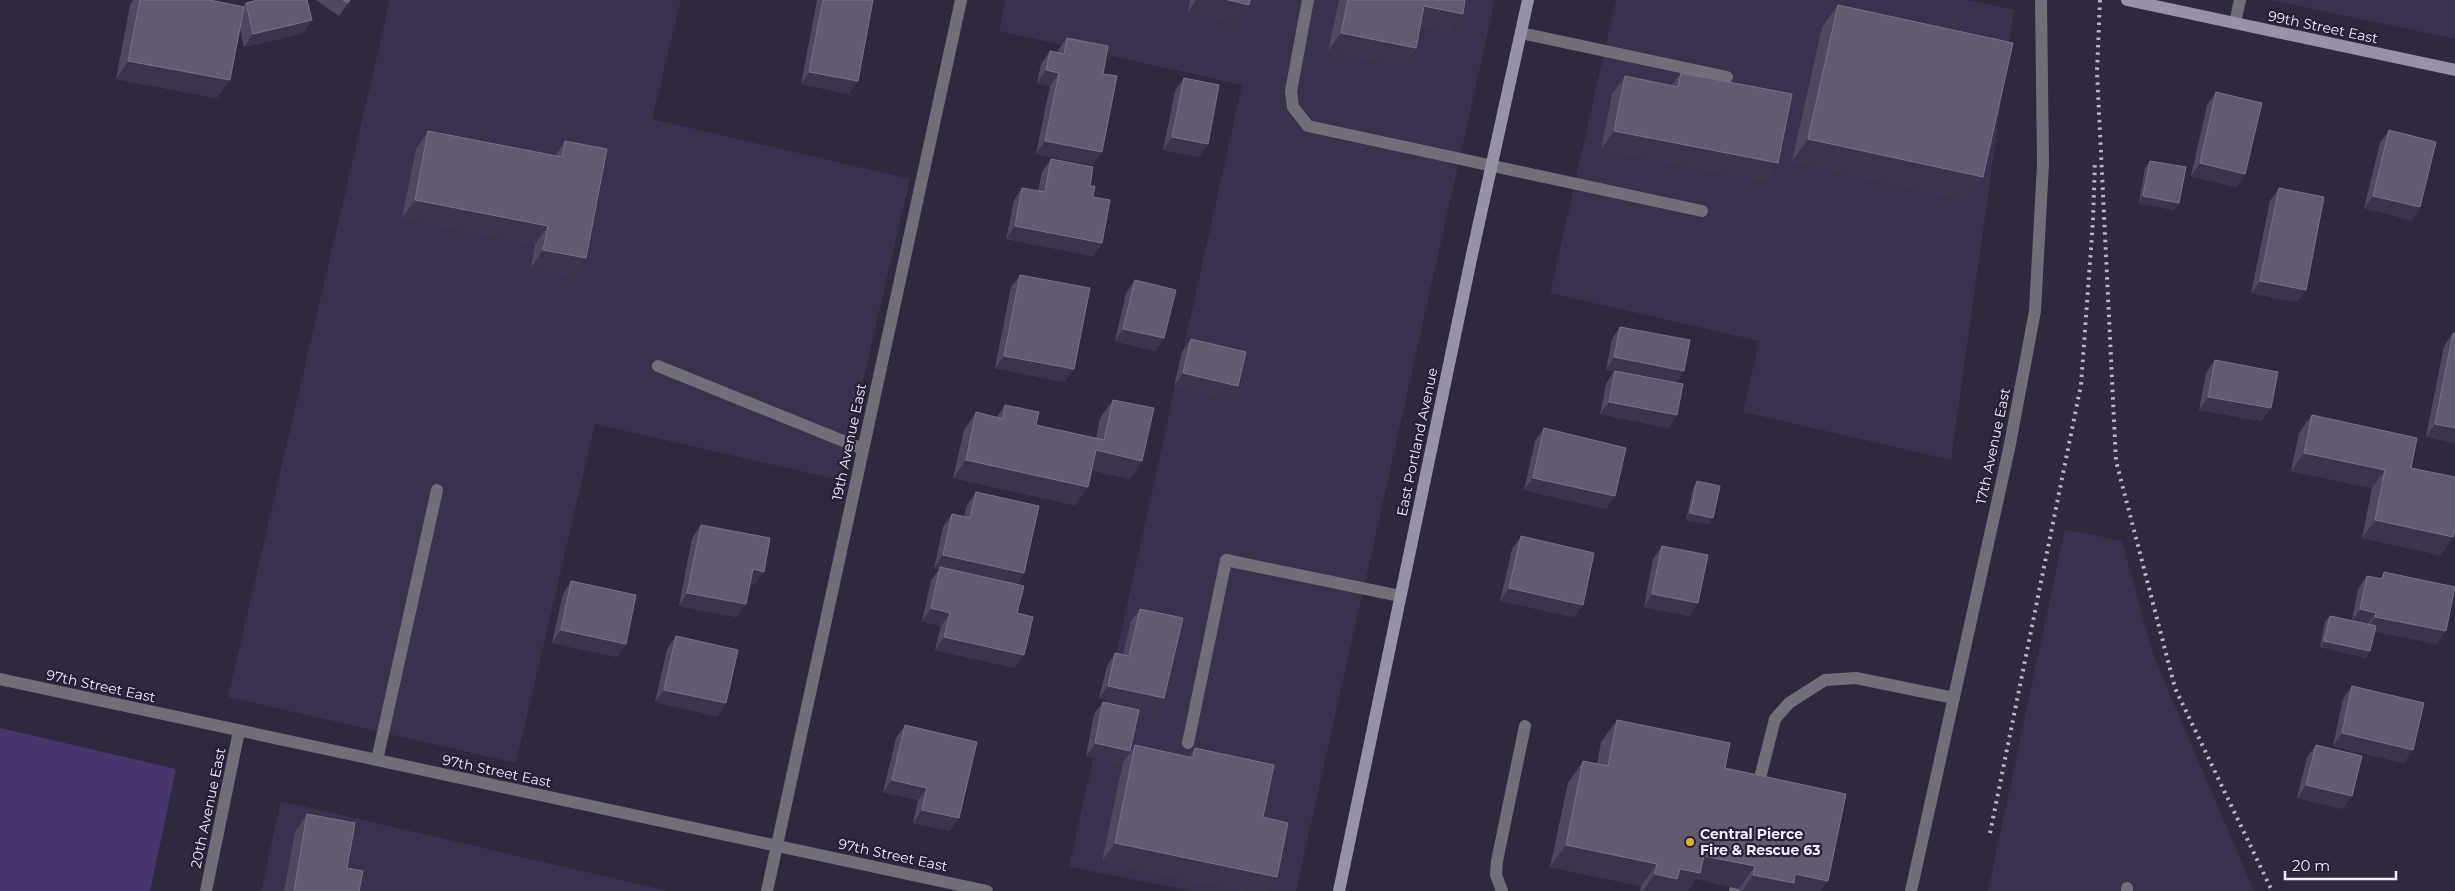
<svg xmlns="http://www.w3.org/2000/svg" width="2455" height="891" font-family="Montserrat,sans-serif">
<rect width="100%" height="100%" fill="#2f283f"/>
<g fill="#3a314e">
<path d="M390,0h291l-29,119 258,60 -70,301 -245,-56 -79,339 -288,-66z"/>
<path d="M1006,0h489l-199,891h-105l-122,-24 173,-782 -243,-54z"/>
<path d="M1616,0h352l46,10 -63,450 -208,-48 16,-71 -209,-48z"/>
<path d="M2270,0h185v39z"/>
<path d="M2065,529l57,12 32,116 100,234h-266z"/>
<path d="M281,801l388,90h-408z"/>
</g>
<path fill="#49356d" d="M0,728l176,41 -26,122h-150z"/>
<g fill="none" stroke-linecap="round" stroke-linejoin="round">
<g stroke="#716e7a" stroke-width="12">
<path d="M1308,0l-17,91 2,16 15,19 394,85"/>
<path d="M2235,23l5,-23"/>
<path d="M1521,33l206,44"/>
<path d="M658,366l205,83"/>
<path d="M1188,743l38,-183 174,36"/>
<path d="M377,760l60,-270"/>
<path d="M1757,790l18,-71 14,-16 36,-23 31,-2 98,20"/>
<path d="M1502,891l-6,-16 1,-14 28,-135"/>
<path d="M1735,891l1,-3"/>
<path d="M2127,891v-3"/>
</g>
<g stroke="#716e7a" stroke-width="12">
<path d="M0,679l987,212"/>
<path d="M206,891l33,-160"/>
<path d="M767,891l194,-891"/>
<path d="M1911,891l98,-442 26,-138 8,-147 -2,-164"/>
</g>
<g stroke="#9792a5" stroke-width="12">
<path d="M2127,0l328,70"/>
<path d="M1339,891l132,-632 57,-259"/>
</g>
<g stroke="#b9b4c6" stroke-width="4" stroke-dasharray="2.5 5" stroke-linecap="butt">
<path d="M2100,0l-3,71 19,390 59,227 97,203"/>
<path d="M1990,833l91,-448 12,-164 2,-60"/>
</g>
</g>
<g fill="#4f4860">
<path d="M133,0h77l33,6 3,-3 66,17 -9,13 -59,14 -4,-18 -23,69 -101,-19 14,-74z"/>
<path d="M316,0h34l-11,16z"/>
<path d="M817,0h56l-24,94 -48,-10z"/>
<path d="M1190,0h60l-1,5 -13,18 -48,-11z"/>
<path d="M1339,0h126l-15,32 -30,-6 -4,22 -13,18 -75,-15z"/>
<path d="M1838,5l129,195 -175,-39 30,-134z"/>
<path d="M1067,38l36,36 -10,91 -57,-11 14,-68 -13,-3 4,-19 9,-13 8,2v-3z"/>
<path d="M1681,73l97,90 -12,18 -165,-32 11,-55 13,-18 47,9z"/>
<path d="M1184,78l15,79 -36,-7 12,-59z"/>
<path d="M2216,92l29,82 -9,13 -45,-11 16,-71z"/>
<path d="M2389,130l31,77 -9,13 -47,-12 16,-65z"/>
<path d="M428,131l127,25 10,-15 8,135 -42,-8 4,-24 -133,-26 14,-69z"/>
<path d="M1051,159l39,27 12,57 -9,13 -87,-17 8,-39 8,-12 16,3 4,-19z"/>
<path d="M2150,161l24,49 -35,-7 6,-35z"/>
<path d="M2279,188l18,114 -46,-9 19,-92z"/>
<path d="M1020,275l45,107 -70,-14 16,-81z"/>
<path d="M1135,280l29,58 -9,13 -40,-10 11,-48z"/>
<path d="M1620,327l55,56 2,32 -9,13 -68,-14 6,-30 8,-13 -8,-1 6,-31z"/>
<path d="M2453,333h2v110l-29,-6 18,-91z"/>
<path d="M1191,339l38,60 -55,-13 8,-34z"/>
<path d="M2215,360l47,61 -63,-11 7,-37z"/>
<path d="M1113,400l29,61 -12,18 -39,-9 -3,17 -13,18 -122,-27 11,-48 12,-18 21,5 8,-12 31,20 60,13 4,-20z"/>
<path d="M2312,415l99,53 30,87 -79,-17 10,-50 -81,-17 8,-38z"/>
<path d="M1544,428l71,68 -9,13 -82,-19 11,-49z"/>
<path d="M1697,481l12,43 -23,-4 7,-32z"/>
<path d="M976,492l48,81 -7,11v29l-2,55 -80,-18 6,-24 -19,-5 9,-41 8,-11 -5,-1 9,-41 9,-13 12,3 3,-12z"/>
<path d="M701,525l54,59 -5,-1 -13,34 -58,-11 13,-68z"/>
<path d="M1521,536l53,81 -74,-16 12,-52z"/>
<path d="M1662,546l27,70 -45,-9 9,-48z"/>
<path d="M2384,572l53,72 -62,-13 -5,20 -4,7 -46,-11 5,-25 5,-6 22,4 6,-31 9,-13 13,3z"/>
<path d="M571,581l55,63 -9,13 -65,-14 11,-49z"/>
<path d="M1140,609l24,89 -9,13 -56,-13 8,-32 8,-13 8,2 8,-34z"/>
<path d="M676,636l50,67 -9,13 -62,-14 12,-53z"/>
<path d="M2352,686l52,77 -71,-17 10,-47z"/>
<path d="M1103,702l27,49 -9,13 -35,-8 8,-42z"/>
<path d="M1617,720l108,48 96,123h-82v-2l-43,-10 -8,12h-48l1,-5 -91,-19 18,-84 15,-22 14,3 4,-22z"/>
<path d="M905,725l45,106 -37,-8 5,-23 -35,-8 13,-54z"/>
<path d="M1135,745l54,12 6,-9 68,69 14,60 -10,14h-24l-141,-30 21,-98z"/>
<path d="M2316,745l27,64 -46,-11 10,-41z"/>
<path d="M307,814l40,54 12,23h-75l11,-59z"/>
</g>
<g fill="#3b344c">
<path d="M1196,0h32l21,5 -13,18 -48,-11z"/>
<path d="M1424,6l39,8 -13,18 -39,-8z"/>
<path d="M312,20l-9,13 -59,14 9,-13z"/>
<path d="M1341,33l75,15 -13,18 -75,-15z"/>
<path d="M128,61l102,19 -13,18 -101,-19z"/>
<path d="M1046,70l13,3 -9,13 -13,-3z"/>
<path d="M809,72l49,9 -9,13 -48,-10z"/>
<path d="M1614,131l164,32 -12,18 -165,-32z"/>
<path d="M1172,137l36,7 -9,13 -36,-7z"/>
<path d="M1808,139l175,38 -16,23 -175,-39z"/>
<path d="M1045,141l57,11 -9,13 -57,-11z"/>
<path d="M2200,163l45,11 -9,13 -45,-11z"/>
<path d="M2143,196l36,7 -5,7 -35,-7z"/>
<path d="M2373,196l47,11 -9,13 -47,-12z"/>
<path d="M415,200l133,26 -13,18 -133,-26z"/>
<path d="M1015,226l87,17 -9,13 -87,-17z"/>
<path d="M543,250l43,8 -13,18 -42,-8z"/>
<path d="M2260,281l46,9 -9,12 -46,-9z"/>
<path d="M1123,329l41,9 -9,13 -40,-10z"/>
<path d="M1004,356l70,13 -9,13 -70,-14z"/>
<path d="M1614,357l70,14 -9,13 -69,-14z"/>
<path d="M1183,373l55,13 -9,13 -55,-13z"/>
<path d="M2208,397l63,11 -9,13 -63,-11z"/>
<path d="M1609,402l68,13 -9,13 -68,-14z"/>
<path d="M2435,424l20,4v15l-29,-6z"/>
<path d="M1096,450l46,11 -12,18 -47,-11z"/>
<path d="M2304,453l81,17 -13,18 -81,-17z"/>
<path d="M966,460l122,27 -13,18 -122,-27z"/>
<path d="M1533,478l82,18 -9,13 -82,-19z"/>
<path d="M1690,513l23,5 -4,6 -23,-4z"/>
<path d="M2375,520l78,17 -12,18 -79,-17z"/>
<path d="M943,555l81,18 -9,13 -75,-19 -1,2 -5,-1z"/>
<path d="M753,569l11,3 -9,12 -11,-2z"/>
<path d="M1509,588l74,17 -9,12 -74,-16z"/>
<path d="M687,593l59,11 -9,13 -58,-11z"/>
<path d="M1652,594l46,9 -9,13 -45,-9z"/>
<path d="M931,608l19,5 -9,13 -19,-5z"/>
<path d="M2360,609l16,4 -9,12 -16,-3z"/>
<path d="M2375,617l71,14 -9,13 -71,-14z"/>
<path d="M561,630l65,14 -9,13 -65,-14z"/>
<path d="M944,637l80,18 -9,13 -80,-18z"/>
<path d="M2324,641l46,10 -4,7 -46,-11z"/>
<path d="M1108,686l56,12 -9,13 -56,-13z"/>
<path d="M664,690l62,13 -9,13 -62,-14z"/>
<path d="M2342,733l71,17 -9,13 -71,-17z"/>
<path d="M1095,743l35,8 -9,13 -35,-8z"/>
<path d="M892,780l35,8 -9,12 -35,-8z"/>
<path d="M2306,785l46,11 -9,13 -46,-11z"/>
<path d="M922,810l37,8 -9,13 -37,-8z"/>
<path d="M1115,843l162,34 -10,14h-24l-141,-30z"/>
<path d="M1566,845l91,19 -16,22 -91,-19z"/>
<path d="M1704,856l51,10 -16,23 -43,-10 -8,12h-45l12,-17 25,-5z"/>
<path d="M1795,874l33,7 -7,10h-79l11,-16z"/>
</g>
<g fill="#615a71" stroke="#787187">
<path d="M140,0h70l34,7 -14,73 -102,-19z"/>
<path d="M258,0h49l5,20 -59,14 -7,-31z"/>
<path d="M343,0h7l-2,3z"/>
<path d="M823,0h50l-15,81 -49,-9z"/>
<path d="M1228,0h22l-1,5z"/>
<path d="M1348,0h117l-2,14 -39,-8 -8,42 -75,-15z"/>
<path d="M1838,5l175,38 -30,134 -175,-38z"/>
<path d="M1067,38l41,8 -5,28 14,2 -15,76 -57,-11 14,-68 -13,-3 4,-19 14,3z"/>
<path d="M1681,73l111,21 -14,69 -164,-32 11,-55 53,11z"/>
<path d="M1184,78l35,7 -11,59 -36,-7z"/>
<path d="M2216,92l46,11 -17,71 -45,-11z"/>
<path d="M2389,130l47,12 -16,65 -47,-11z"/>
<path d="M428,131l134,26 3,-16 42,8 -21,109 -43,-8 5,-24 -133,-26z"/>
<path d="M1051,159l42,8 -3,19h5l-2,11 17,3 -8,43 -87,-17 7,-38 23,4z"/>
<path d="M2150,161l36,6 -7,36 -36,-7z"/>
<path d="M2279,188l45,9 -18,93 -46,-9z"/>
<path d="M1020,275l70,13 -16,81 -70,-13z"/>
<path d="M1135,280l41,10 -12,48 -41,-9z"/>
<path d="M1620,327l70,13 -6,31 -70,-14z"/>
<path d="M2453,333h2v95l-20,-4z"/>
<path d="M1191,339l55,13 -8,34 -55,-13z"/>
<path d="M2215,360l63,12 -7,36 -63,-11z"/>
<path d="M1615,371l68,13 -6,31 -68,-13z"/>
<path d="M1113,400l41,8 -12,53 -46,-11 -8,37 -122,-27 10,-48 27,7 2,-14 34,7 -3,13 68,15z"/>
<path d="M2312,415l105,23 -6,30 44,9v52l-2,8 -78,-17 10,-50 -81,-17z"/>
<path d="M1544,428l82,20 -11,48 -82,-18z"/>
<path d="M1697,481l23,5 -7,32 -23,-5z"/>
<path d="M976,492l63,14 -15,67 -81,-18 9,-41 18,4z"/>
<path d="M701,525l69,13 -6,34 -11,-3 -7,35 -59,-11z"/>
<path d="M1521,536l73,17 -11,52 -74,-17z"/>
<path d="M1662,546l46,9 -10,48 -46,-9z"/>
<path d="M940,567l84,19 -7,27 16,4 -9,38 -80,-18 6,-24 -19,-5z"/>
<path d="M2384,572l71,15 -9,44 -71,-14 1,-4 -16,-4 7,-33 16,3z"/>
<path d="M571,581l65,14 -10,49 -65,-14z"/>
<path d="M1140,609l43,9 -19,80 -56,-12 7,-33 14,3z"/>
<path d="M2330,616l46,10 -6,25 -46,-10z"/>
<path d="M676,636l62,14 -12,53 -62,-13z"/>
<path d="M2352,686l72,17 -11,47 -71,-17z"/>
<path d="M1103,702l36,8 -9,41 -35,-8z"/>
<path d="M1617,720l113,23 -5,25 121,26 -18,87 -33,-7 -1,9 -41,-8 2,-9 -51,-10 -4,17 -20,-4 -3,10 -22,-5 2,-10 -91,-19 17,-84 25,5z"/>
<path d="M905,725l72,17 -18,76 -37,-8 5,-22 -35,-8z"/>
<path d="M1135,745l58,13 2,-10 79,17 -11,52 25,6 -11,54 -162,-34z"/>
<path d="M2316,745l46,11 -10,40 -46,-11z"/>
<path d="M307,814l48,9 -8,45 16,3 -4,20h-65z"/>
</g>
<circle fill="#deb133" stroke="#261f35" stroke-width="2" cx="1690" cy="842" r="5"/>
<g text-anchor="middle" stroke-width="4.5" stroke-linejoin="round" paint-order="stroke">
<g font-size="14" fill="#f2eefe" stroke="#261f35">
<text transform="translate(2323 27) rotate(12)" y="5">99th Street East</text>
<text transform="translate(849 442) rotate(-78)" y="5">19th Avenue East</text>
<text transform="translate(1417 442) rotate(-78)" y="5">East Portland Avenue</text>
<text transform="translate(1993 446) rotate(-78)" y="5">17th Avenue East</text>
<text transform="translate(101 686) rotate(12)" y="5">97th Street East</text>
<text transform="translate(497 771) rotate(12)" y="5">97th Street East</text>
<text transform="translate(208 808) rotate(-78)" y="5">20th Avenue East</text>
<text transform="translate(893 855) rotate(12)" y="5">97th Street East</text>
</g>
<g font-size="14" font-weight="bold" fill="#f2eefe" stroke="#261f35" text-anchor="start">
<text x="1700" y="839">Central Pierce<tspan x="1700" dy="16">Fire &amp; Rescue 63</tspan></text>
</g>
</g>
<path d="M2285 871v8h111v-8" fill="none" stroke="#f2eefe" stroke-width="2.5"/>
<text x="2292" y="871" font-size="15" fill="#f2eefe" stroke="#261f35" stroke-width="4" paint-order="stroke">20 m</text>
</svg>
